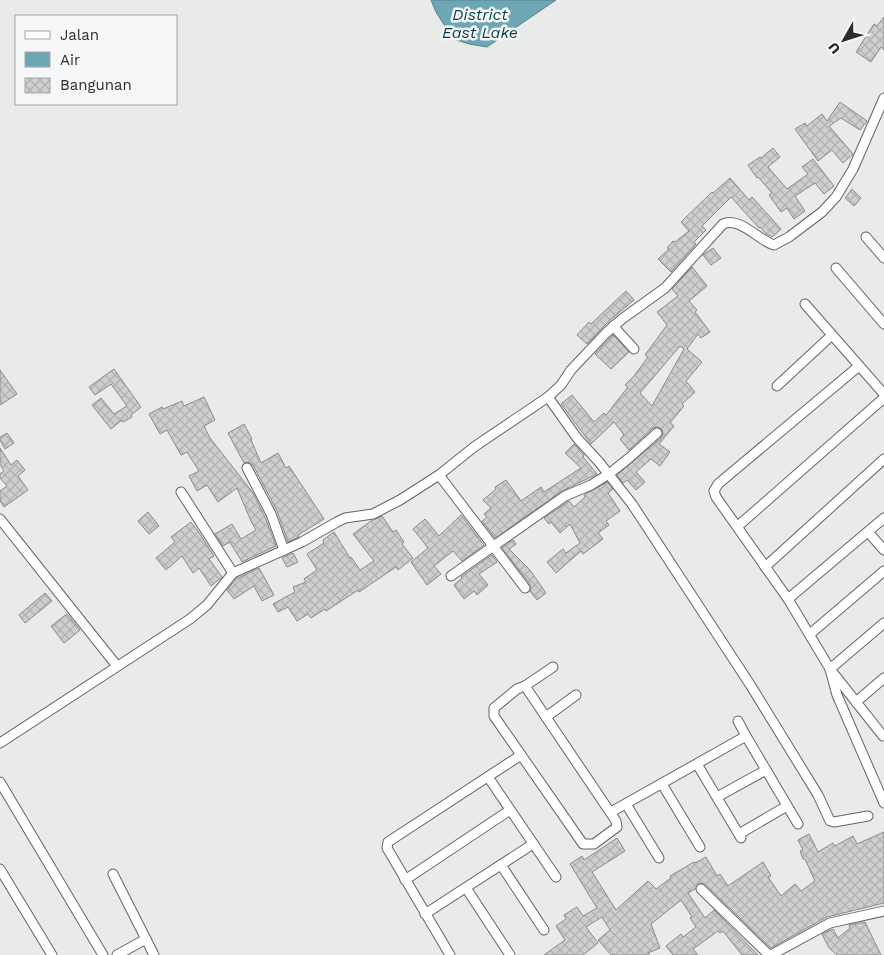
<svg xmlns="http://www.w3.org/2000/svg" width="884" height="955" font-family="'Work Sans',sans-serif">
<defs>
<pattern id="building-cross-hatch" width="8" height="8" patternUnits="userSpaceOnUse" patternTransform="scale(1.25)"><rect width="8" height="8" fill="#cfcdcd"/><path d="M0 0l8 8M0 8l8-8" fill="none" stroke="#b2b0b0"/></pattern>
</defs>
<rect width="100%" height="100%" fill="#e9eaea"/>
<path fill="#6da7b6" stroke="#5a828d" d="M431,0h125l-69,47 -18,-3 -16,-5 -17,-27z"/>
<g fill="url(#building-cross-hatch)" stroke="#8b8a8a" fill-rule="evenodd">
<path d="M884,17v33l-3,-3 -10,15 -15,-10 18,-28 3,2z"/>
<path d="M840,102l27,19 -7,9 -19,-12 -12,8 24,28 -10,9 -11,-13 -14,11 -23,-32 10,-6 2,3 15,-12 5,7z"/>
<path d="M773,148l7,9 -12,10 19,22 21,-15 -6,-7 11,-8 21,27 -10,8 -9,-11 -20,13 10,15 -11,8 -7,-11 -6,4 -12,-17 3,-2 -14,-16 -1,1 -9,-13 12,-8 1,1z"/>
<path d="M730,178l19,22 3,-3 29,32 -9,8 -6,-3 -6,-7 -1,1 -28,-31 -29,29 4,4 -12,12 2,2 -25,28 -13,-13 11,-10 -2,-1 6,-7 2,1 14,-11 -8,-9 31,-30 1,1z"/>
<path d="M852,189l9,9 -7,8 -9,-8z"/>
<path d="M713,248l8,10 -10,7 -8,-10z"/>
<path d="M692,267l15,19 -18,15 8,9 -2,2 15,20 -9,6 -3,-4 -11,15 15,13 -16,19 9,11 -13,12 2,2 -14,17 4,3 -15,18 11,8 -10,14 -9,-7 -15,13 9,10 -9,8 -9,-10 -4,3 -6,-8 44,-37 2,-4 -1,-5 -4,-2 -5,1 -24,22 -9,-11 4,-4 -10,-13 -23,22 -30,-40 11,-9 22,27 10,-9 2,2 22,-28 -3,-2 9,-9 14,-19 -3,-2 22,-30 -10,-13 21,-16 -6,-7zM680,346l4,3 -32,57 -12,-13z"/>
<path d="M626,291l8,9 -26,22 -21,22 -10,-9 12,-13 2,2z"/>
<path d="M613,335l16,17 -18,17 -16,-15z"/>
<path d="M114,369l27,38 -10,8 1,2 -9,5 -1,-2 -11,9 -19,-24 9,-7 13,16 13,-8 -16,-22 -16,11 -6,-8z"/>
<path d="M0,370l17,24 -17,11z"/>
<path d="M204,397l11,23 -11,6 6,12 43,55 12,24 11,29 -34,16 -12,-20 -7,4 -8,-12 17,-10 9,15 15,-9 -5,-9 -14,-33 -19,14 -11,-17 -10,6 -8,-15 10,-5 -12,-19 -6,3 -14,-25 -7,4 -11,-20 13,-7 1,2 19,-8 2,5z"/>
<path d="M244,424l8,15 -1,1 10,23 17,-10 8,15 3,-2 35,53 -26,16 1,2 -11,5 -11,-31 -24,-46 -5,-3 -4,1 -16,-30z"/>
<path d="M7,433l7,10 -9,6 -5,-9v-3z"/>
<path d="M574,444l10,11 -1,2 14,17 -35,17 -67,47 -13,-17 5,-4 -3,-3 7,-6 -8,-8 13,-11 -1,-2 11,-7 15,21 20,-14 3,5 37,-24 -16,-15z"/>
<path d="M0,448l11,17 6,-5 8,10 -7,6 10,14 -24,17 -4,-6v-10l7,-5 -7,-8v-4l4,-3 -4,-7z"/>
<path d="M607,482l6,7 -5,4 12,18 -14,10 3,4 -11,8 5,6 -20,15 -2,-3 -25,22 -9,-11 16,-13 3,4 14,-10 -10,-19 -10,9 -9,-11 -2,2 -5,-6 25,-17 5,6 11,-10 -1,-2z"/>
<path d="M148,512l11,14 -10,8 -11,-13z"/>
<path d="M461,515l23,30 -22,16 -9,-10 -19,15 7,8 -14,11 -16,-23 17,-14 -15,-19 12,-10 14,17z"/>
<path d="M382,516l11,16 3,-2 8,12 -2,2 11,14 -15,12 -2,-3 -37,25 -1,-2 -32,21 -1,-2 -14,9 -3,-4 -11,7 -9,-14 -10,5 -5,-8 22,-12 -2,-5 13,-5 -2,-3 13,-9 -10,-16 17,-11 -1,-3 11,-8 16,26 1,-1 9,13 14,-9 -21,-27 18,-13z"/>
<path d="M191,522l7,9 16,25 -5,3 13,18 -11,9 -12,-18 -6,5 -11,-17 -16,14 -10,-12 19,-16 -4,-5z"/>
<path d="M513,540l3,4 -7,5 21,21 16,23 -9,7 -7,-9v-7l-28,-36z"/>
<path d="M293,553l5,9 -11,5 -5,-9z"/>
<path d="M492,555l5,7 -18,12 9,11 -11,10 -3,-4 -10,8 -10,-14 8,-7 -1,-1z"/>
<path d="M259,568l15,27 -12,6 -8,-15 -20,13 -7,-9 9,-11z"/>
<path d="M45,593l7,8 -27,22 -6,-8z"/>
<path d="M67,614l13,16 -16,13 -13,-17z"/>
<path d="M884,832v71l-57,14 -56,31 -66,-64 -6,-1 -4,6 -7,4 17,25 9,-8 44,45h-16l-19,-24 -3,2 -2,-2 -25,18 5,6h-25l-7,-9 15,-12 2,3 13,-10 -6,-9 2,-1 -11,-17 -30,24 9,24 -12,5 2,2h-39l-13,-15 12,-10 -8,-13 -16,10 12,16 -15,12h-39l21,-15 -9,-14 10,-7 -2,-4 13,-8 6,9 14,-8 -27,-44 12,-8 2,4 33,-22 8,13 -33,21 24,38 32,-29 8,8 15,-11 -1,-2 24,-14 1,1 11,-6 11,19 3,-2 8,12 35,-24 8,14 -3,1 13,19 14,-12 6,7 14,-10 -10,-22h-2l-3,-8 3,-1 -5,-10 11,-6 9,18 15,-9 2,3 18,-10 4,8z"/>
<path d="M865,922l16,33h-44l-8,-7 -7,-14 11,-5 5,9 12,-10 -1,-3z"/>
</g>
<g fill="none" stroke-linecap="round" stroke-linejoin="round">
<defs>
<g id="minor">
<path d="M866,237l18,21"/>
<path d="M836,268l48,56"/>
<path d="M805,304l79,90"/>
<path d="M613,326l21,23"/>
<path d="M859,366l-141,118 -4,7 2,6 72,102 42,70 53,67 1,-1"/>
<path d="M777,386l55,-51"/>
<path d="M548,397l29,41 22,24 33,42 119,182 67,109 12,26 4,1 34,-6"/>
<path d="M247,468l24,46 13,36"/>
<path d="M439,475l86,113"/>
<path d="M181,492l52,81"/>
<path d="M0,519l117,147"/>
<path d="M738,526l146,-128"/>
<path d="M868,532l16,18"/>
<path d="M765,567l119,-108"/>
<path d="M451,576l114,-80 26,-11 18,-11 20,-16 28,-25"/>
<path d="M788,599l96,-81"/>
<path d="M884,623l-54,46 7,26 47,108"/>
<path d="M810,634l74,-63"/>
<path d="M525,686l91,135 1,6 -23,17h-11l-89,-128v-8l23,-19z"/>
<path d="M525,686l28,-19"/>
<path d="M856,702l28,-24"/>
<path d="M546,717l30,-22"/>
<path d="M738,721l8,15"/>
<path d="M0,743l190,-124 17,-14 26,-32 69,-31 35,-20 8,-4 28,-4 27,-14 39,-25 35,-28 74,-50 13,-12 10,-15 35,-37 16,-14 43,-31 58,-64c16,-8 35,16 51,21l15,-8 33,-25 14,-15 17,-28 31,-71"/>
<path d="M697,764l44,74"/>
<path d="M488,777l68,100"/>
<path d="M0,782l103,173"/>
<path d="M662,784l38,63"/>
<path d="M717,797l49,-27"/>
<path d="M626,804l33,54"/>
<path d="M611,812l135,-76 52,88"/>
<path d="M739,834l48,-28"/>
<path d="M501,865l43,65"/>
<path d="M0,869l52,86"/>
<path d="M113,874l41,81"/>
<path d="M405,880l105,-70"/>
<path d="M466,888l44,67"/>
<path d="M701,889l68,66"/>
<path d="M425,914l108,-70"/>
<path d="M117,955l29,-16"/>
<path d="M450,955l-63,-107 1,-6 133,-87"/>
<path d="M771,955l59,-32 54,-12"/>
</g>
</defs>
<use href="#minor" stroke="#646565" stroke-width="11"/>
<use href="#minor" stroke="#fff" stroke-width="9"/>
</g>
<g text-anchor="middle" stroke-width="5" stroke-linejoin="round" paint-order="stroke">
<g font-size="16" font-style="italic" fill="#053d49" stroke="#f6f7f8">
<text x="480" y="20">District<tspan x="480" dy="18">East Lake</tspan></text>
</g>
</g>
<rect x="15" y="15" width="162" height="90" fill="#f6f7f8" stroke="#a5a6a7"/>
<rect x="25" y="31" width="25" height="8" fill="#ffffff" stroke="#a5a6a7"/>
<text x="60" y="40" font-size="15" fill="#2c2c2d">Jalan</text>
<rect x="25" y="52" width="25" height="15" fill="#6da7b6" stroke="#a5a6a7"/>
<text x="60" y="65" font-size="15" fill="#2c2c2d">Air</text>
<rect x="25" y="78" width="25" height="15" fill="url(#building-cross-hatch)" stroke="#a5a6a7"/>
<text x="60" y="90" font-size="15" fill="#2c2c2d">Bangunan</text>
<g transform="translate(844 40) rotate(231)" stroke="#f6f7f8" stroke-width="4" paint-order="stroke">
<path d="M0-4L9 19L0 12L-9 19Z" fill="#2c2c2d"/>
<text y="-8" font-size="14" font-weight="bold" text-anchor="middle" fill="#2c2c2d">U</text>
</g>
</svg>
